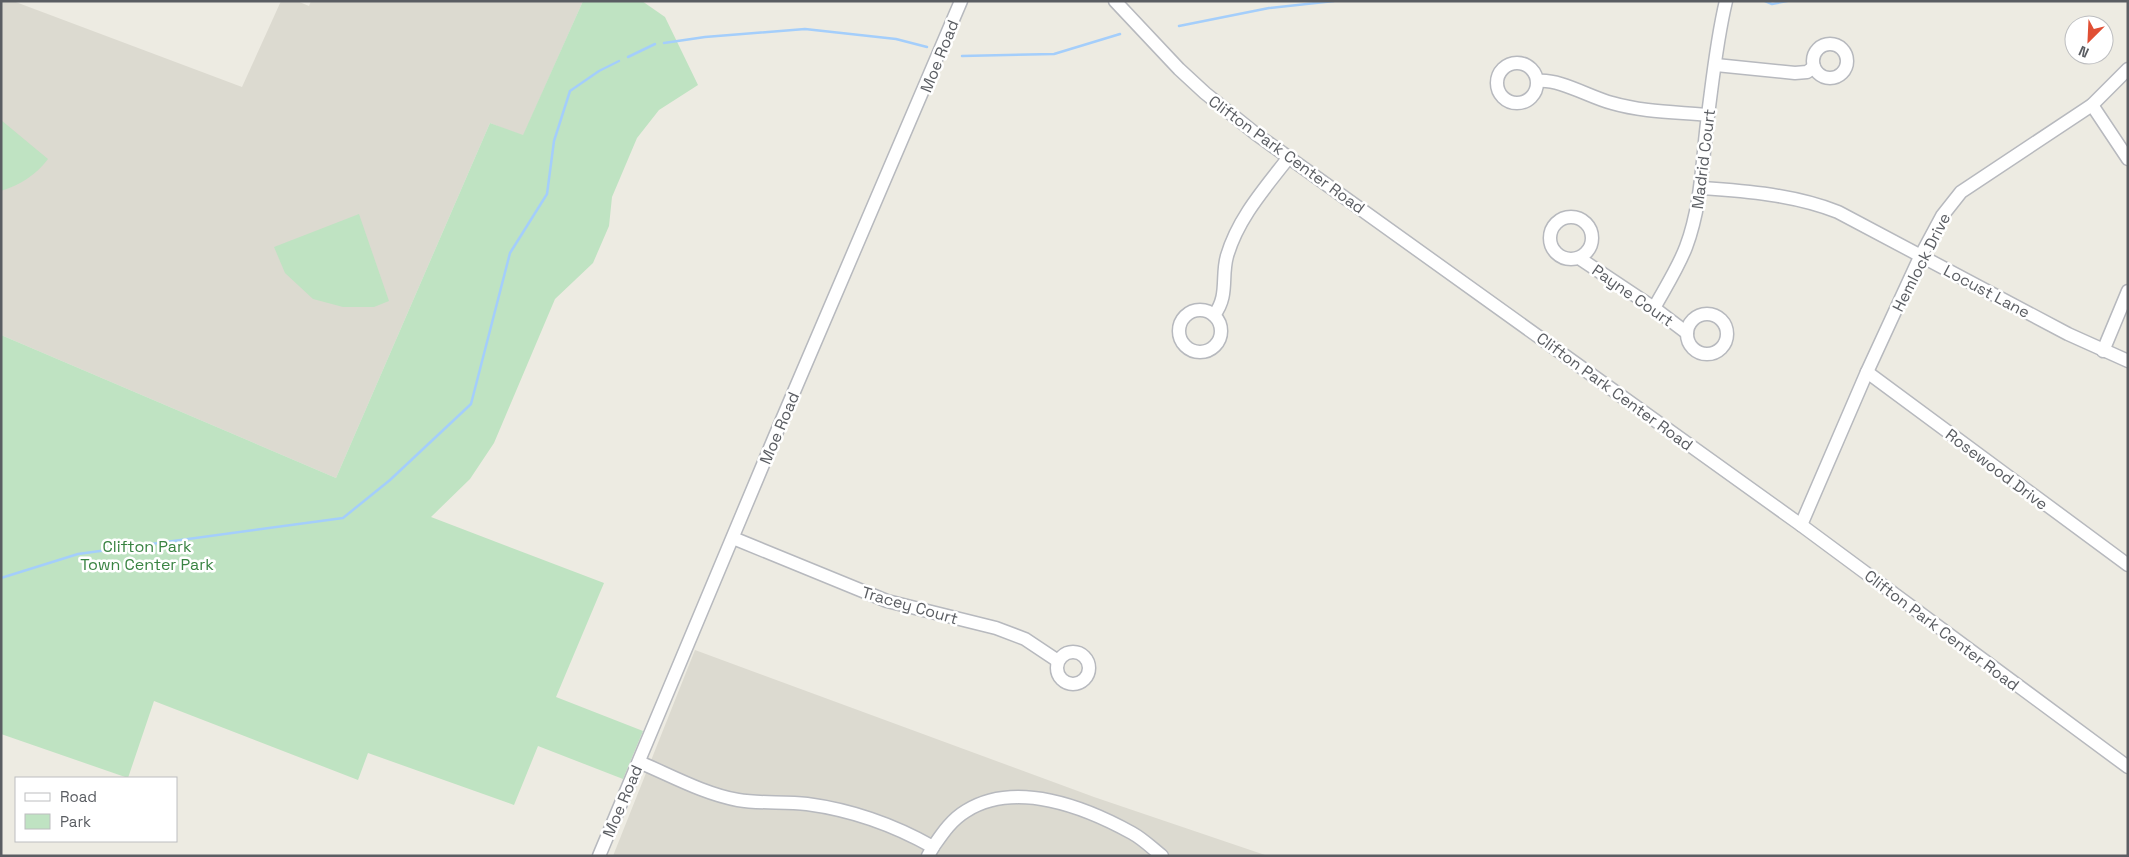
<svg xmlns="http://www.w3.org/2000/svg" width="2129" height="857" font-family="'Space Grotesk',sans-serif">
<rect width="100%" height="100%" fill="#edebe2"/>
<g fill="#dcdad0">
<path d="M1,1h12l229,86 39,-86h16l12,5 2,-5h272l-60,135 -33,-13 -154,355 -335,-143z"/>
<path d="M695,650l399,147 174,59h-655z"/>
</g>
<g fill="#bfe3c2">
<path d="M583,1h59l23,16 33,68 -39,25 -22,28 -25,59 -3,29 -16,37 -38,36 -61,144 -24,36 -39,38 173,66 -48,114 87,34 -20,48 -85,-33 -24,59 -146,-52 -10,27 -204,-79 -26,77 -127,-44v-399l335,143 154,-355 33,12z"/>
<path d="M1,120l47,39c-12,16 -28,26 -47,32z"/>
<path d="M359,214l30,87 -15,6h-31l-30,-8 -28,-26 -11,-26z"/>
</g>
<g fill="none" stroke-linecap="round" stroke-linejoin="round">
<g stroke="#a4cefb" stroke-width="2.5">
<path d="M1765,1l7,3 15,-3"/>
<path d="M1179,26l90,-18 65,-7"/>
<path d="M664,43l41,-6 100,-8 91,10 31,8"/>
<path d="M962,56l92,-2 66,-20"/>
<path d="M628,57l27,-13"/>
<path d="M1,578l77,-24 265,-36 47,-38 81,-76 39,-151 37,-59 7,-53 16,-50 29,-20 20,-10"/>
</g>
<defs>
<g id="minor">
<path d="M1115,1l64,68 26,24 51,41 545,391 327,242"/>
<circle cx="1830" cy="61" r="17"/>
<circle cx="1517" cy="83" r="20"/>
<path d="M1716,65l79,8 12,-1 7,-5"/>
<path d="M1538,81c23,-2 51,16 74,22 31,9 64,9 96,12"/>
<path d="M2092,105l36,54"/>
<path d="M1702,188c45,3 93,7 136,24l230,122 60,27"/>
<circle cx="1571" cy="238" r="21"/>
<path d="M1579,258l75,50 33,25"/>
<path d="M1654,308c11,-20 24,-40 32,-61 16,-43 16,-87 22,-132 5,-38 9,-77 18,-114"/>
<circle cx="1200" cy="331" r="21"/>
<circle cx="1707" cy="334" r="20"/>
<path d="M1214,315c15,-19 7,-38 13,-59 11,-38 38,-68 62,-99"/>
<path d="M2103,351l25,-60"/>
<path d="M1867,372l261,193"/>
<path d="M1801,525l66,-153 53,-115 22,-41 19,-24 131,-87 36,-36"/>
<path d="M733,538l154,63 109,27 29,11 33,22"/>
<circle cx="1073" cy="668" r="16"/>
<path d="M639,762c31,13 65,32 99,38 23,4 47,1 69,4 45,6 87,21 126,43l-5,9"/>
<path d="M933,847c9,-13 18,-27 33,-36 50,-31 119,-4 166,22 11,6 20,15 30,23"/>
<path d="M599,856l176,-420 186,-435"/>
</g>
</defs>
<use href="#minor" stroke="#b7b9be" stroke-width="15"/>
<use href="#minor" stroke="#fff" stroke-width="12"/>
</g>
<g text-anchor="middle" stroke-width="5" stroke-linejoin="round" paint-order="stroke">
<g font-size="16" fill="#5a5d62" stroke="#fff">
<text transform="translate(939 56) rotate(-68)" y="6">Moe Road</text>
<text transform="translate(1287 154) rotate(36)" y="6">Clifton Park Center Road</text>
<text transform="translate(1703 159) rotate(-83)" y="6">Madrid Court</text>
<text transform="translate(1921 262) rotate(-63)" y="6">Hemlock Drive</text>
<text transform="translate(1987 291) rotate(28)" y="6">Locust Lane</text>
<text transform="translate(1633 295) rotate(35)" y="6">Payne Court</text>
<text transform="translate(1615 391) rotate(36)" y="6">Clifton Park Center Road</text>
<text transform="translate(779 428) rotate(-67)" y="6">Moe Road</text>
<text transform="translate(1997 469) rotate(37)" y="6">Rosewood Drive</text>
<text transform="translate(910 605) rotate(16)" y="6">Tracey Court</text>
<text transform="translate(1942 630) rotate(37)" y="6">Clifton Park Center Road</text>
<text transform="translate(622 801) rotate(-67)" y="6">Moe Road</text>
</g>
<g font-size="16" fill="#398342" stroke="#fff">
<text x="147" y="552">Clifton Park<tspan x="147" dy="18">Town Center Park</tspan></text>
</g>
</g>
<rect width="2129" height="857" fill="none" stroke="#5a5d62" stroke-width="5"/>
<rect x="15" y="777" width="162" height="65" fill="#ffffff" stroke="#bdbec0"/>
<rect x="25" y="793" width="25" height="8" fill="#ffffff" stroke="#bdbec0"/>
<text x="60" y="802" font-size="15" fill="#5a5d62">Road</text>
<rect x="25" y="814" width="25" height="15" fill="#bfe3c2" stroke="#bdbec0"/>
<text x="60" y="827" font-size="15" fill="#5a5d62">Park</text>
<g transform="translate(2089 40) rotate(204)"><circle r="24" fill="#ffffff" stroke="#bdbec0"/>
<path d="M0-4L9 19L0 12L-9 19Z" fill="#e04f34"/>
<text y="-8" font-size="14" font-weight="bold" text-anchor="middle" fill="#5a5d62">N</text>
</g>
</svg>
